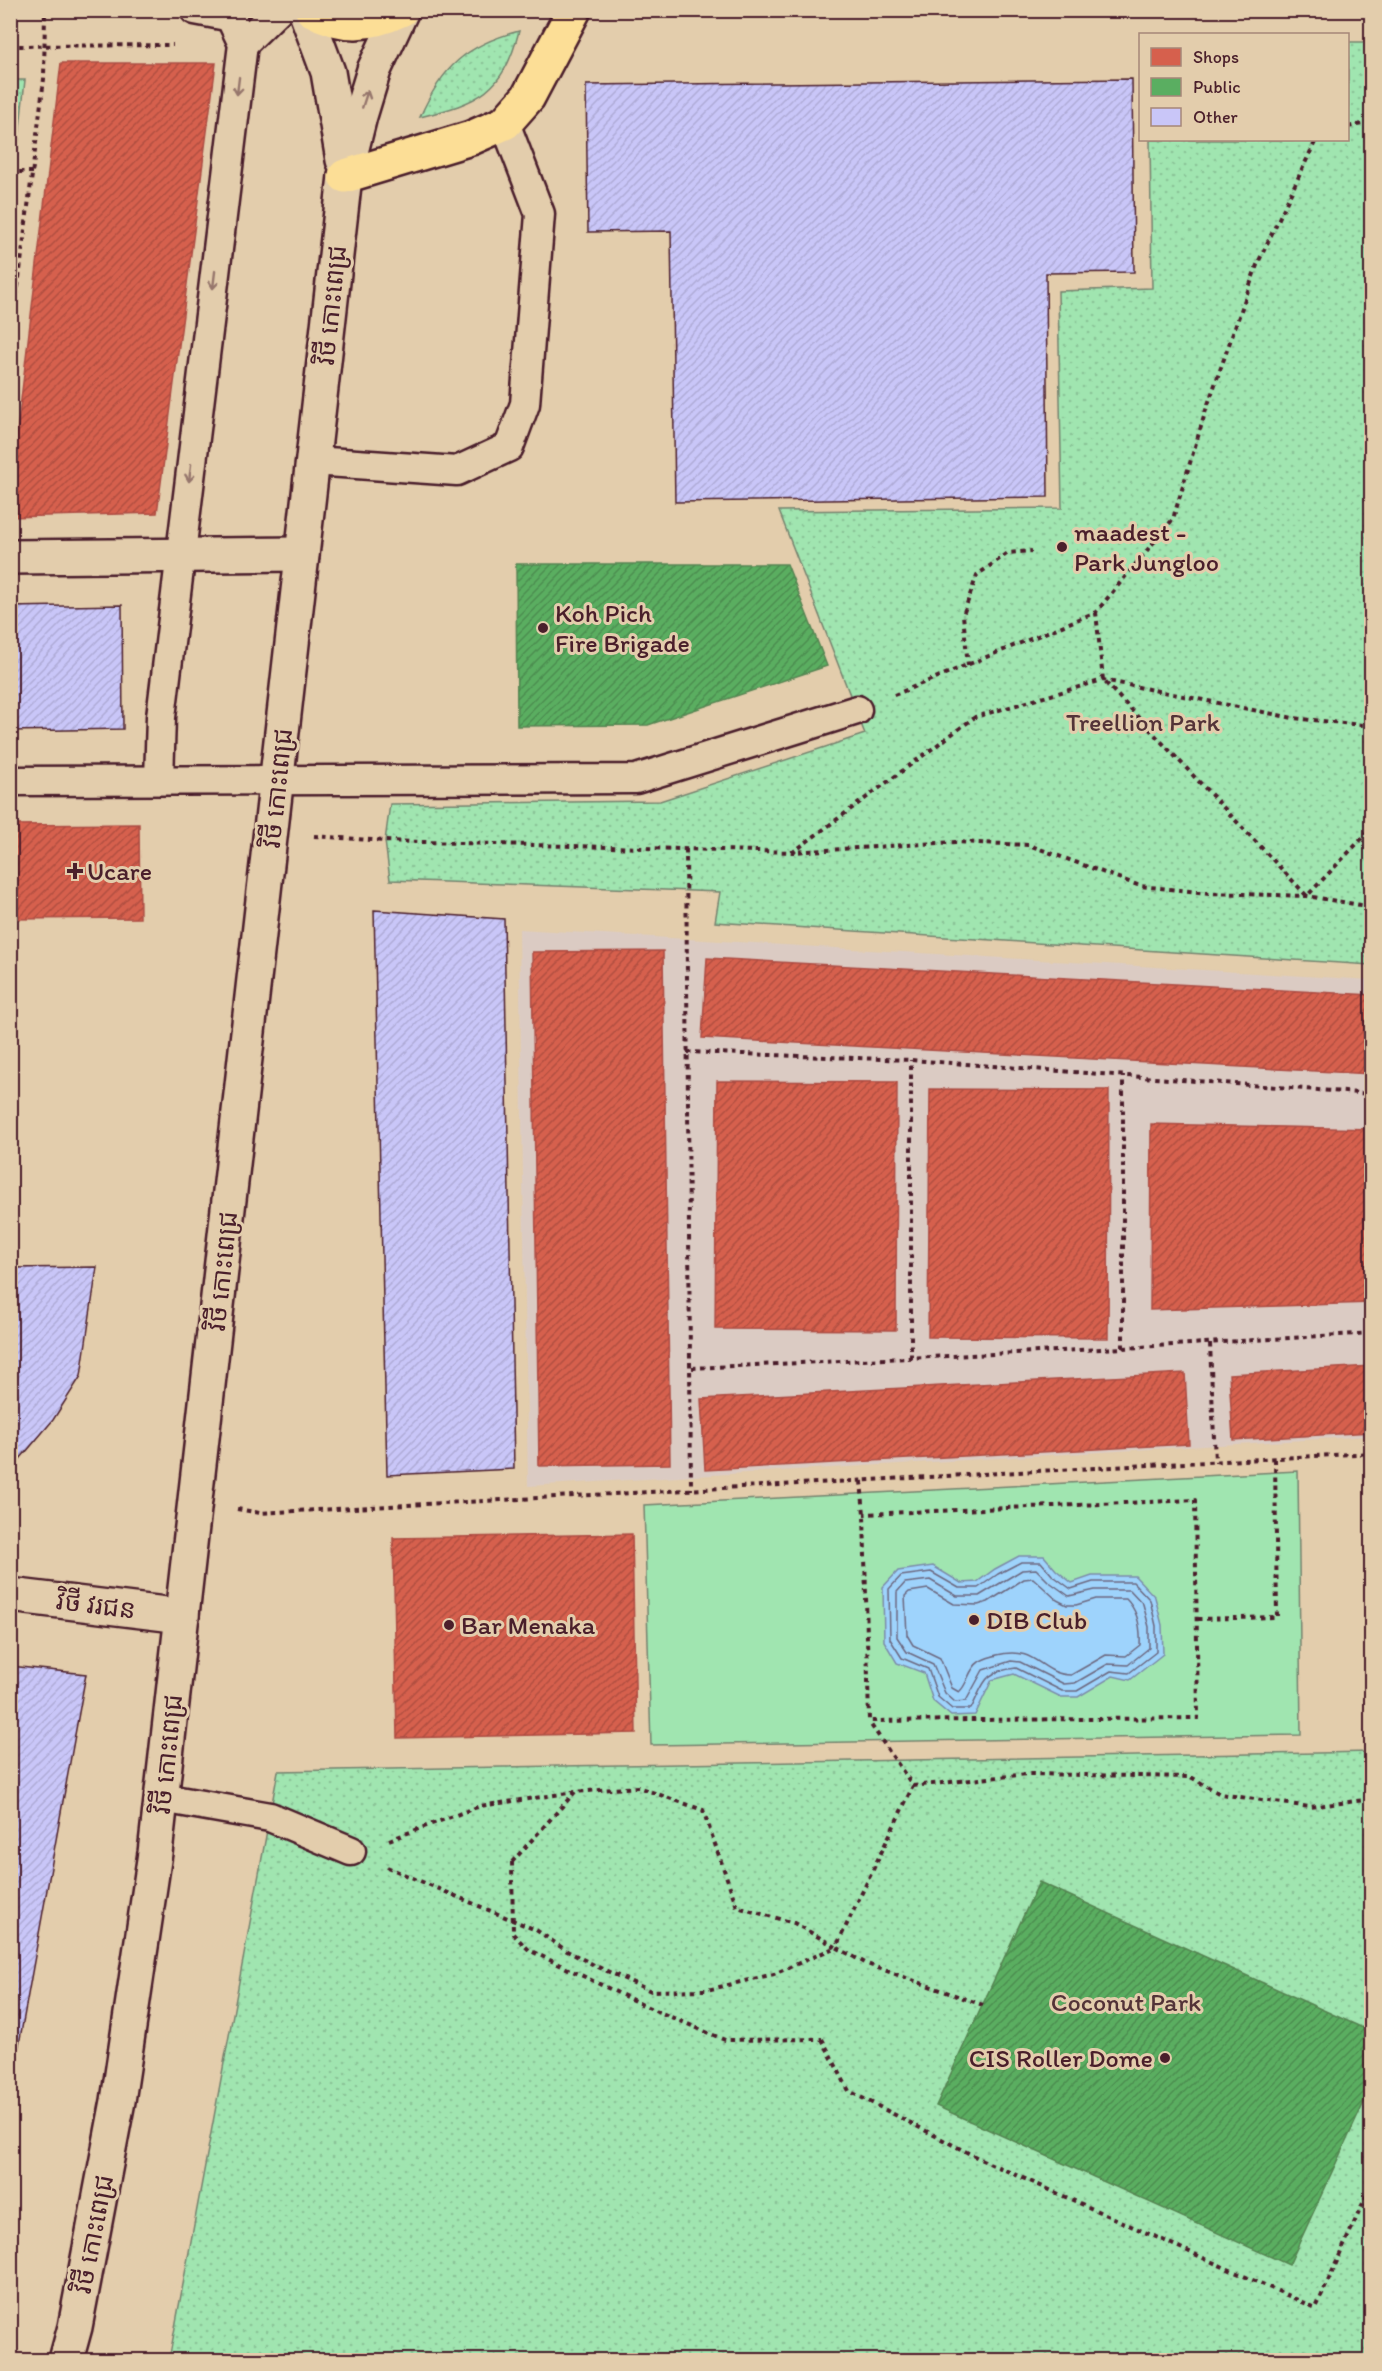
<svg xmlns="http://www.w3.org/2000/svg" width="1382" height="2371" font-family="Itim,'Noto Sans Khmer',sans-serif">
<defs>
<pattern id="grass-dots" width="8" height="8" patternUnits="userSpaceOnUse" patternTransform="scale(1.5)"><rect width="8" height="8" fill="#a0e5b0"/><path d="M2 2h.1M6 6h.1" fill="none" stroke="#8bc498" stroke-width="1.8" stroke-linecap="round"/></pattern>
<pattern id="shops-hatch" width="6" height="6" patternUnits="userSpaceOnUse" patternTransform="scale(1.5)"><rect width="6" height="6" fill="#d6604d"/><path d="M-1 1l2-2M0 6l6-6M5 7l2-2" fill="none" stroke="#b04f40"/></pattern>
<pattern id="public-hatch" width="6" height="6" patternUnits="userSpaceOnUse" patternTransform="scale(1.5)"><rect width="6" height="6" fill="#5aae61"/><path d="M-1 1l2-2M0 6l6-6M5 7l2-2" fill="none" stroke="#4c8d50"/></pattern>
<pattern id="building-hatch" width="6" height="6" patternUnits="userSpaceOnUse" patternTransform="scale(1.5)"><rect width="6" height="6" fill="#c9c6f8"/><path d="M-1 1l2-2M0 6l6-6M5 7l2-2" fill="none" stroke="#aeaad5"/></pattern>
</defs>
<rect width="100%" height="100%" fill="#e3cdac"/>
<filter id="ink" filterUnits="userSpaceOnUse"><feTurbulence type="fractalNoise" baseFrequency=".0167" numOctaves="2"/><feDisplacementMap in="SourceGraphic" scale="12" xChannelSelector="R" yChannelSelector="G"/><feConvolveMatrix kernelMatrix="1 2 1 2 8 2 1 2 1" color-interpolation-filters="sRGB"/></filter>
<g filter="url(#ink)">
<path fill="#dbcbc3" d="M519,929l852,51v456l-843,50z"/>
<g fill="url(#grass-dots)" stroke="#75826e" stroke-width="1.5">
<path d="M519,31c-16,62 -40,71 -99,86 22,-50 46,-72 99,-86z"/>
<path d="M1348,42h23v923l-656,-43 5,-30 -330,-12 -5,-39 5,-37 270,-3 205,-67 -86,-223 283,-3 -4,-217 94,-3 -2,-148h198z"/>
<path d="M11,80h14l-14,132 -1,-132z"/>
<path d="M1371,1752v608h-1202l109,-589z"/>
</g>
<path fill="#a0e5b0" stroke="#75826e" stroke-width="1.5" d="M1298,1471l3,264 -650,10 -7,-240z"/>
<path fill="#9ed3fc" stroke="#7c8ba8" stroke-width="1.5" d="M1019,1556h25l12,14 16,13 20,-7h43l20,21 7,28 1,29 -33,26 -17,-4 -35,21h-17l-47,-23 -22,6 -17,35 -24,1 -18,-15 -9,-28 -27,-10 -13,-22 -1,-54 15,-16 35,-5 28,17 16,-1 18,-13z"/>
<g fill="url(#shops-hatch)" stroke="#ac4c43" stroke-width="1.5">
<path d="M61,63h155l-59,450 -147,4v-25z"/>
<path d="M139,824l1,94 -130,1v-94z"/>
<path d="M663,951l7,513 -131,2 -7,-514z"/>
<path d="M707,958l665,37v79l-670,-36z"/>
<path d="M717,1081l180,1 -1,248 -181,-1z"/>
<path d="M930,1089l179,1 -1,248 -180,-1z"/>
<path d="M1151,1124l221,5v174l-222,7z"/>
<path d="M1372,1366v66l-139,8 -4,-66z"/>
<path d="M1185,1373l4,71 -484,26 -4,-71z"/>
<path d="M632,1534l4,199 -239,5 -4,-200z"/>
</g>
<g fill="url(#public-hatch)" stroke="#558351" stroke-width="1.5">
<path d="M516,564h271l40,102 -179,59 -131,1z"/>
<path d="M1039,1882l333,150v53l-83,180 -353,-159z"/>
</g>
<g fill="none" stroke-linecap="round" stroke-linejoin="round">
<g stroke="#6c677f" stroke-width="1.5">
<path d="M1021,1562h20l11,13 19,14 22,-7h40l17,18 6,26v26l-27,21 -18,-2 -34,20h-15l-46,-23c-34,4 -31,14 -45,41h-19l-14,-12 -10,-28 -26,-11 -12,-19 -1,-50 12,-13 30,-4 28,16h19l20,-14z"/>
<path d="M1036,1569l12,12 21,15 26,-6h35l13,14 6,23v21l-21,17 -20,-1 -33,19 -11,1 -44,-22 -9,-1 -28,9 -17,31 -11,1 -10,-9 -12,-29 -26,-12 -10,-15v-45l8,-9 25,-3 27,16h22l43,-26z"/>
<path d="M1033,1578l24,22 10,5h9l20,-6h30c12,12 15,28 14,46l-14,11 -20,-1 -35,20c-31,0 -34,-30 -74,-20 -6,2 -13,3 -18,7 -11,7 -11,23 -20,30l-7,-4 -12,-30 -27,-13 -6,-10 -2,-39 4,-4 19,-3 26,15 24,1 10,-3 36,-23z"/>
</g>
</g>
<g fill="url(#building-hatch)" stroke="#4a1f2b" stroke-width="1.5">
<path d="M1132,79l2,193 -88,1 2,224 -373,5 -4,-271 -83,1 -2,-147z"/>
<path d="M122,605l1,124 -113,2v-124z"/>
<path d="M374,910l130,9 10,550 -127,6z"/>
<path d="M97,1267l-16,109 -28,44 -34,40 -9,3v-195z"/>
<path d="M10,1666l76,8 -76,420z"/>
</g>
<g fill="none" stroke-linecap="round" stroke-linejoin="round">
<defs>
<g id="lane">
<path d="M195,10l37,7"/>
<path d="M243,44l35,-34"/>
<path d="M313,461l144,10 52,-24 16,-43 15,-190 -35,-91"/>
<path d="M159,780l2,-63 82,-673 -16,-34"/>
<path d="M10,781l626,-2 221,-69"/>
<path d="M162,1798l108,19 81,34"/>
</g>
<g id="secondary">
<path d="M305,10l23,62 15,88"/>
<path d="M10,557l292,-3"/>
<path d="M10,1595l172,21"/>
<path d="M66,2360l9,-33 43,-226 37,-248 190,-1677 15,-60 14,-46 28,-60"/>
</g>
<g id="primary">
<path d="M312,10c30,17 58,15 89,0"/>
<path d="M345,176l126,-38 34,-15 23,-26 46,-87"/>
</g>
</defs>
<use href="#lane" stroke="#4a1f2b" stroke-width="33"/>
<use href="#secondary" stroke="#4a1f2b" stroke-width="38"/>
<use href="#primary" stroke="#4a1f2b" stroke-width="38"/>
<g stroke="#4a1f2b" stroke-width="4" stroke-dasharray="4.5 4.5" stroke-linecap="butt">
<path d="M10,46l163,-1"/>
<path d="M1348,127l24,-5"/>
<path d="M10,172h22"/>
<path d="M10,350l34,-271 1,-69"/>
<path d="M1096,612l7,68 204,216 65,-68"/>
<path d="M968,666l-5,-51 14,-40 31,-22 24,-2"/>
<path d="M894,695l202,-83 77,-93 33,-109 51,-145 59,-125"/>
<path d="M1372,726l-79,-8 -190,-38 -128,37 -182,135 162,-10 74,3 111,41 69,7 98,3 65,11"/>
<path d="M314,836l71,5 408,11"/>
<path d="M686,849l5,641"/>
<path d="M687,1052l224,8 461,34"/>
<path d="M1210,1344l5,118"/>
<path d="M1123,1348v-272"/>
<path d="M911,1358v-298"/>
<path d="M692,1368l431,-20 249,-15"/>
<path d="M861,1481l3,33 5,207 329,-3 -3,-218 -331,14"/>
<path d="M237,1509l23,4 1112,-60"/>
<path d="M1197,1619l80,-2 -2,-158"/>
<path d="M913,1786l115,-12 163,3 29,17 90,13 62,-8"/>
<path d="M389,1840l91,-34 95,-14"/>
<path d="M512,1862l63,-70 63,-5 65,23 34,97 57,16 42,24 77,-161 -44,-64"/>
<path d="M387,1867l149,63 31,21 29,15 55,25 56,-1 67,-16 62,-27 31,17 116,41"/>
<path d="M822,2039l27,52 131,68 336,149 56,-125"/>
</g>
<use href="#lane" stroke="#e3cdac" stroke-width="28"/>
<use href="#secondary" stroke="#e3cdac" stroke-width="33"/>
<use href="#primary" stroke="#fcde96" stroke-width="33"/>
<path stroke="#4a1f2b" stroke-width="4" stroke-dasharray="4.5 4.5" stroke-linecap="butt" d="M512,1862l1,72 16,16 114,55 82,35 97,-1"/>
</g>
<defs><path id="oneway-shaft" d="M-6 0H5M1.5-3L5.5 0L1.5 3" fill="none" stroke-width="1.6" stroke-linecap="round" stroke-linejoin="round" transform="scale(1.5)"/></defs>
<g stroke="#96766c">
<use href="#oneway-shaft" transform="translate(238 86) rotate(97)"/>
<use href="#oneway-shaft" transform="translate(365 99) rotate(-72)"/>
<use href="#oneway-shaft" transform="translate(214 280) rotate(97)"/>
<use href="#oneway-shaft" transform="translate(190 473) rotate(97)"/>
</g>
</g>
<g fill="#4a1f2b" stroke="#e3cdac" stroke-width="2">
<circle cx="1062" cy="547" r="6"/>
<circle cx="543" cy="628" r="6"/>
<path d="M72 862h6v6h6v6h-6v6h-6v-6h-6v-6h6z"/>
<circle cx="974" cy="1620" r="6"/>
<circle cx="449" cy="1625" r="6"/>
<circle cx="1165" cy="2058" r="6"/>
</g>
<g text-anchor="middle" stroke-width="6" stroke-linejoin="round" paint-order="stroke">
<g font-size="26" fill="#4a1f2b" stroke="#e3cdac">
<text transform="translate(331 305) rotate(-84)" y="9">វិថី កោះពេជ្រ</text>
<text transform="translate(277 788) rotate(-84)" y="9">វិថី កោះពេជ្រ</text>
<text transform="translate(222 1271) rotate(-84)" y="9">វិថី កោះពេជ្រ</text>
<text transform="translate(96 1605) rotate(7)" y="9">វិថី វរជន</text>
<text transform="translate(167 1754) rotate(-84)" y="9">វិថី កោះពេជ្រ</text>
<text transform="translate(93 2234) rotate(-79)" y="9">វិថី កោះពេជ្រ</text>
</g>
<g font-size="26" fill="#4a1f2b" stroke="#e3cdac" text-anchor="start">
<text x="1074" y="541">maadest -<tspan x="1074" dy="30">Park Jungloo</tspan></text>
<text x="555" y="622">Koh Pich<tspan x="555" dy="30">Fire Brigade</tspan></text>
<text x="87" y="880">Ucare</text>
<text x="986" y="1629">DIB Club</text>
<text x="461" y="1634">Bar Menaka</text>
<text x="1153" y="2067" text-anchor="end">CIS Roller Dome</text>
</g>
<g font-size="26" fill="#533338" stroke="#e3cdac">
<text x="1143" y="731">Treellion Park</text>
<text x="1126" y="2011">Coconut Park</text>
</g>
</g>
<rect width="1382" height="2371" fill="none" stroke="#e3cdac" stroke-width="36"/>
<rect x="18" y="18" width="1346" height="2335" fill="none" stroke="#4a1f2b" stroke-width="2" filter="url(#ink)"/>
<rect x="1139" y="33" width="210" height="108" fill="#e3cdac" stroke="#a68778" stroke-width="1.5"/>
<rect x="1151" y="48" width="30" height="18" fill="#d6604d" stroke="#a68778" stroke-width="1.5"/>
<text x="1193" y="63" font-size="18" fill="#4a1f2b">Shops</text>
<rect x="1151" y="78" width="30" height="18" fill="#5aae61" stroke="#a68778" stroke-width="1.5"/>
<text x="1193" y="93" font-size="18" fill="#4a1f2b">Public</text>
<rect x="1151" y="108" width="30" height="18" fill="#c9c6f8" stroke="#a68778" stroke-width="1.5"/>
<text x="1193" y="123" font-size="18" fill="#4a1f2b">Other</text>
</svg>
